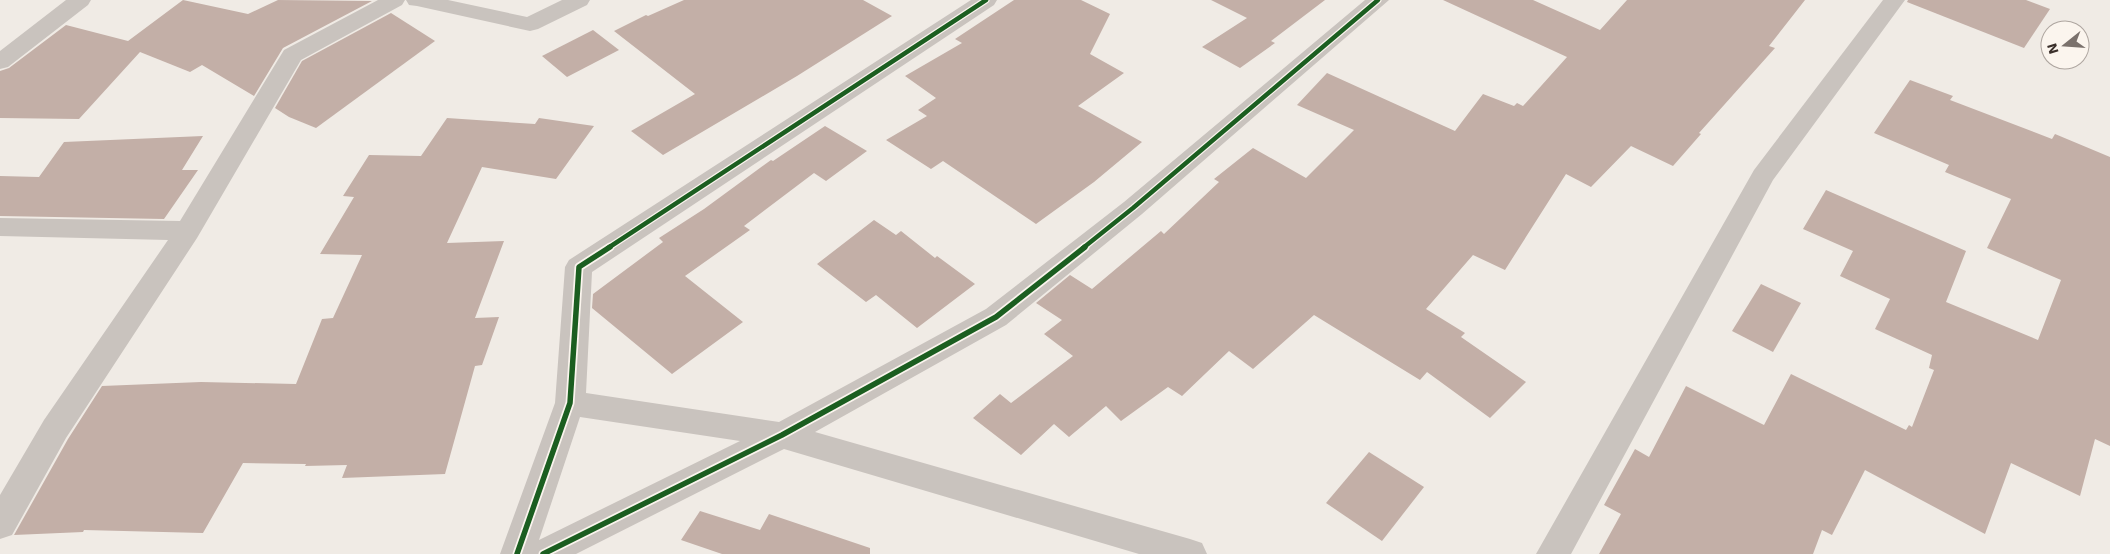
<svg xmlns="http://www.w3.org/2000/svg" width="2110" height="554" font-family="'Work Sans',sans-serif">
<rect width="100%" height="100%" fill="#f0ebe5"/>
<g fill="#c3afa7">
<path d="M183,0l65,14 30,-14 94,1 -89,47 -29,48 -52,-31 -12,7 -50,-20 -61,67 -79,-1v-47l9,-3 57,-43 62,16z"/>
<path d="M684,0h179l29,16 -95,60 -134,79 -32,-24 64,-37 -81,-63 32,-16 2,1z"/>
<path d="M1014,0h67l29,14 -20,40 34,19 -46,33 64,36 -48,40 -58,42 -93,-63 -12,8 -45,-29 41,-24 -9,-6 18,-12 -31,-22 57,-33 -7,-4z"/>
<path d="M1211,0h114l-54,41 4,2 -35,25 -38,-21 45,-29z"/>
<path d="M1443,0h90l67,30 27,-30h178l-36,46 6,2 -76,85 2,1 -28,32 -42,-20 -40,41 -25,-13 -61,96 -32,-15 -47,54 39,24 -4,4 65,45 -36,36 -63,-46 -7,8 -106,-65 -61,54 -24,-18 -47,45 -14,-9 -47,34 -15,-15 -37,31 -15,-13 -33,31 -48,-37 27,-24 11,9 62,-47 -29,-22 18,-14 -26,-17 34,-28 22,14 69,-58 3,3 55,-52 -5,-3 39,-31 53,30 48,-48 -57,-25 30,-32 128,58 28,-37 31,12 3,-3 6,3 44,-49z"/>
<path d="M1908,0h118l24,9 -26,39 -117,-46z"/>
<path d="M391,13l44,28 -119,87 -27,-11 -14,-9 27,-47z"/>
<path d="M593,30l26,20 -52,27 -25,-21z"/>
<path d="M1910,80l43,16 -3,4 102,39 3,-5 55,23v289l-15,-7 -15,57 -69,-33 -26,71 -120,-64 -33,65 -10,-5 -9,24h-214l22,-40 -17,-9 31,-56 14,8 37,-71 78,39 27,-51 115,56 3,-5 3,2 22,-57 -5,-2 3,-13 -57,-26 15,-30 -50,-23 13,-25 -50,-22 23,-39 140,61 -20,51 92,38 23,-60 -74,-32 24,-49 -66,-27 4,-7 -75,-32z"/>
<path d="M447,118l88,6 4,-6 55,8 -38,53 -74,-12 -35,76 57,-2 -29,77 24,-1 -17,48 -7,1 -30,108 -103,4 5,-13 -42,1 1,-2 -63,-1 -40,70 -119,-3 -1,2 -69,3 54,-96 34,-53 99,-4 95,2 26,-65 11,-1 29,-63 -42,-1 34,-57 -11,-1 26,-41 52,1z"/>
<path d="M825,126l42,25 -41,30 -12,-8 -70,53 6,4 -65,46 58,46 -71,52 -80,-66 1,-14 70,-52 -4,-4 45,-29 67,-49 2,1z"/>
<path d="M203,136l-21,34h16l-34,49 -164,-3v-40l39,1 25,-35z"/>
<path d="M874,220l22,15 5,-4 34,27 2,-2 38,28 -58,44 -41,-33 -10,7 -49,-38z"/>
<path d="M1761,284l40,19 -28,49 -41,-21z"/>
<path d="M1369,452l55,35 -42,54 -56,-38z"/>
<path d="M700,511l60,19 9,-16 101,34v6h-148l-41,-14z"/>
</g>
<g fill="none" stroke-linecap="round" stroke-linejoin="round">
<g fill="#c9c3be" fill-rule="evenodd">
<path d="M66,0h25l-3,5 -80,62 -8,2v-18z"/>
<path d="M378,0h27l-3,5 -101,55 -104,178 -131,200 -54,97 -12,4v-44l44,-75 124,-180 -168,-4v-18l180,3 104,-171z"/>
<path d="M406,0h42l79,17 35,-17h28l-3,5 -49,24 -8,2 -113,-25 -8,-1z"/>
<path d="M971,0h26l-3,5 -402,267 -6,121 193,29 207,-113 138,-107 241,-202h24l-247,214 -136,111 -191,107 375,107 12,4 5,11h-68l-355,-105 -208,105h-76l55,-151 10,-136 4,-7zM580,417l160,24 -201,99z"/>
<path d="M1883,0h22l-132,180 -202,374h-35l218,-384z"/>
</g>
<defs>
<g id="cycleway-far1">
<path d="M608,248l378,-248"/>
<path d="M1083,248l50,-40 245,-208"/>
</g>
<g id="cycleway">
<path d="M517,554l53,-151 9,-136 31,-20"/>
<path d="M543,554l239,-119 214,-118 89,-70"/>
</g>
</defs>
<use href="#cycleway-far1" stroke="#fbf5ee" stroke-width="7"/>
<use href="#cycleway" stroke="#fbf5ee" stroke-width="9"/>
<use href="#cycleway-far1" stroke="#1b5e20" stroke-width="4.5"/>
<use href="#cycleway" stroke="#1b5e20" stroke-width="5.5"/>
</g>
<g transform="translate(2065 45) rotate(253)"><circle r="24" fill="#fbf5ee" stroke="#aea6a0"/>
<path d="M0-4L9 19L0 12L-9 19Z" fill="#7a716c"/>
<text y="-8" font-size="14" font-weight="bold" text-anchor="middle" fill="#3b302b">N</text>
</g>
</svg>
